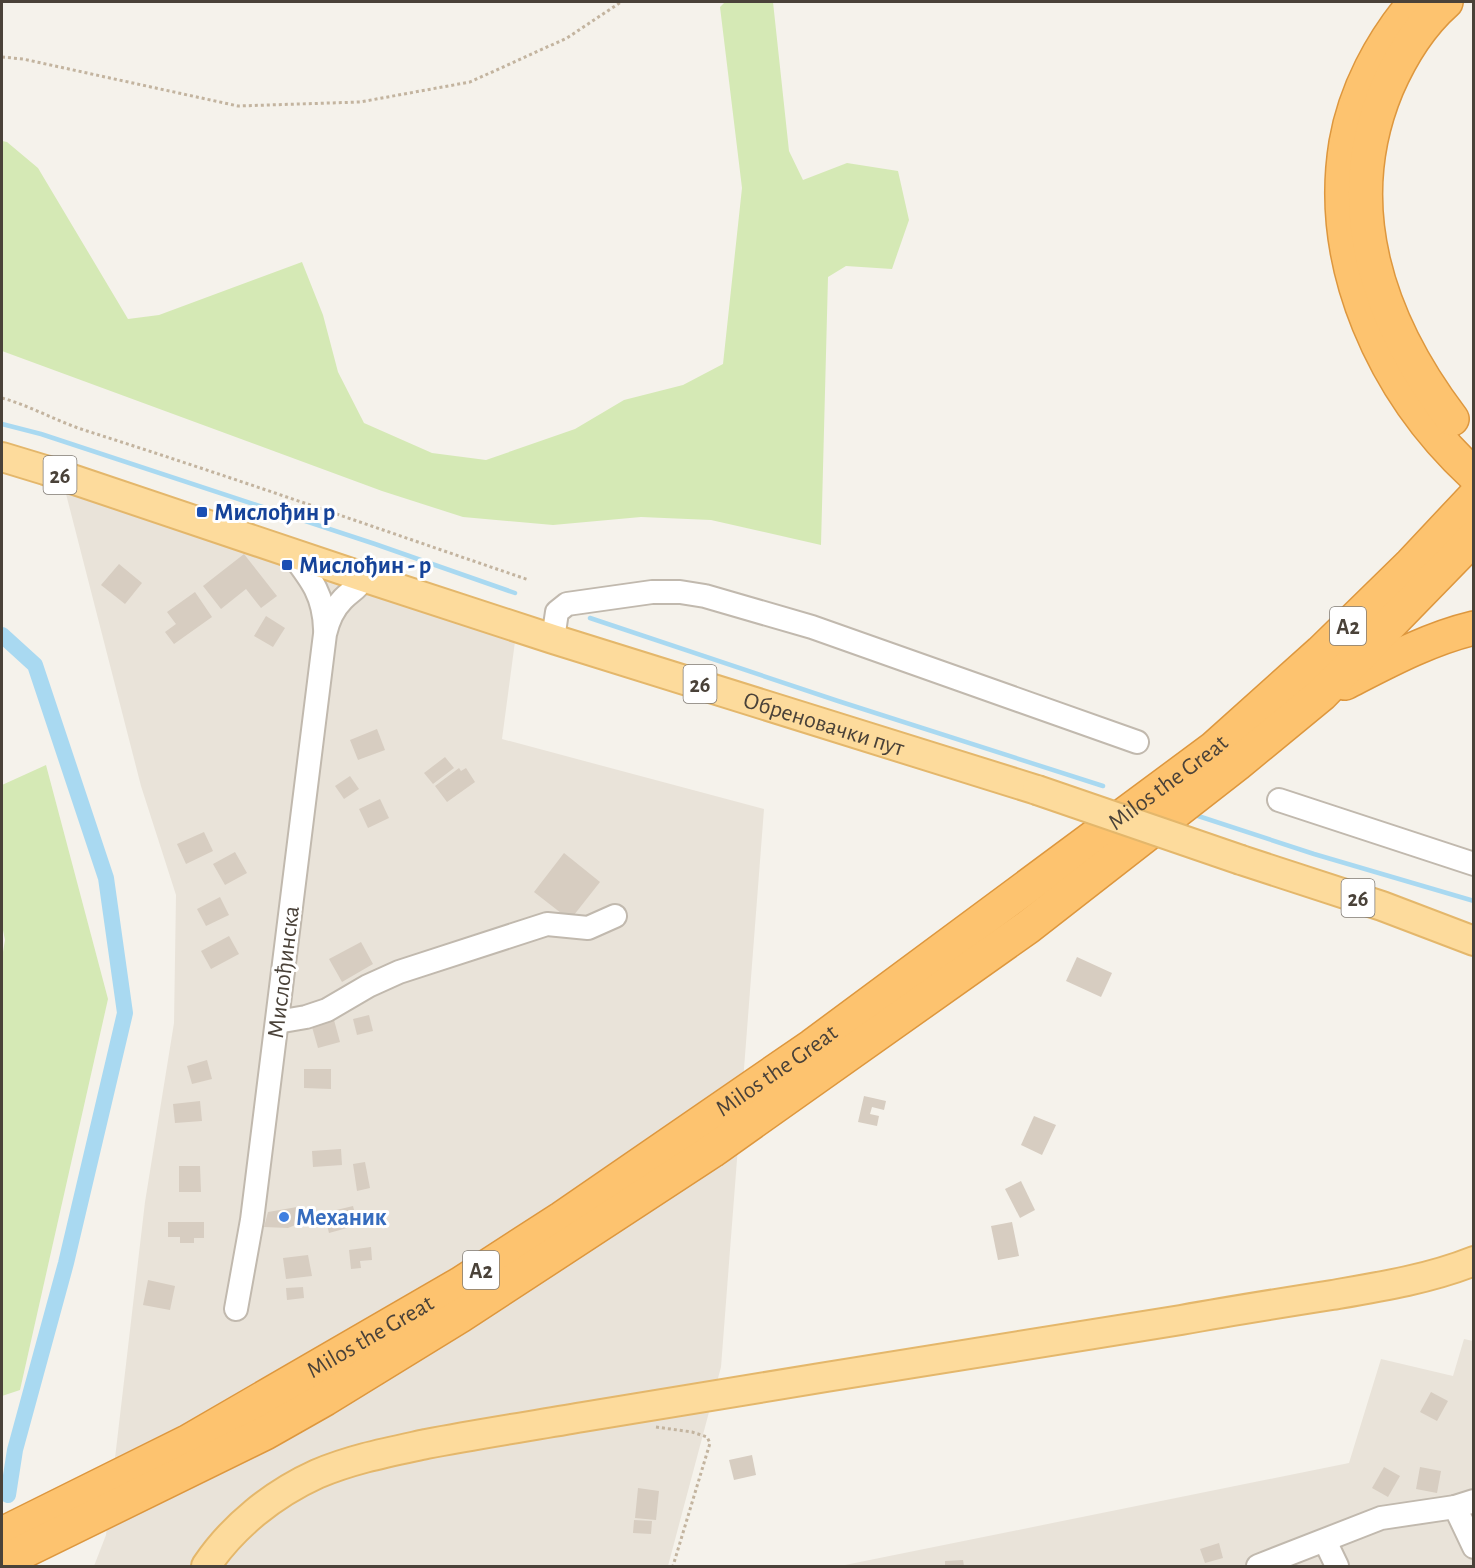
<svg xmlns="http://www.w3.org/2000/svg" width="1475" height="1568" font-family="'Alegreya Sans',sans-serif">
<rect width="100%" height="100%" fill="#f5f2eb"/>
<g fill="#e9e3d9">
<path d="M65,490l451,144 -14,105 262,70 -43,558 -53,199h-574l12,-31 39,-333 29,-179 2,-128 -35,-109z"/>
<path d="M1464,1339l9,2v225h-633l509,-103 32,-104 72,17z"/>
</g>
<g fill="#d5e9b5">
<path d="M725,2h48l16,149 14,29 44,-17 51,8 11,49 -17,49 -46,-3 -18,11 -7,268 -110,-25 -70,-3 -88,8 -90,-8 -81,-26 -380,-140v-210l5,1 31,26 90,151 31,-4 143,-53 21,53 15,57 26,51 68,30 54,7 89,-31 49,-29 59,-15 40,-21 19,-176 -22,-181z"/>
<path d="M46,765l62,234 -88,391 -18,6v-438l3,-18 -3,-15v-140z"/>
</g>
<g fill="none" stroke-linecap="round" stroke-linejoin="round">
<g stroke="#a9d9f1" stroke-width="4.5">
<path d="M2,424l39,10 334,110 140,49"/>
<path d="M590,618l248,83 265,85"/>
<path d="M1192,814l122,40 160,47"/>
</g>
<path stroke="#a9d9f1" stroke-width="16" d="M2,635l33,30 71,213 19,135 -59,250 -51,187 -7,45"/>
</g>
<g fill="#d7cdc1">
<path d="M244,554l33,42 -16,12 -15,-19 -25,20 -18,-23z"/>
<path d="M119,564l23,19 -17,21 -24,-19z"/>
<path d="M195,592l17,25 -38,27 -9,-12 11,-8 -9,-12z"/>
<path d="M266,616l19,12 -12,19 -19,-11z"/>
<path d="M377,729l8,21 -27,10 -8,-20z"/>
<path d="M445,757l9,11 -21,16 -9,-11z"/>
<path d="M459,768l2,3 5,-3 9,14 -28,20 -12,-16z"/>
<path d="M350,776l9,13 -15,10 -9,-13z"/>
<path d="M380,799l9,19 -21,10 -9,-19z"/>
<path d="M204,832l9,19 -27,13 -9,-20z"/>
<path d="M235,852l12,21 -22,12 -12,-21z"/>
<path d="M564,853l36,29 -30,38 -36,-28z"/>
<path d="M220,897l9,18 -23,11 -9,-17z"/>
<path d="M229,936l10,18 -28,15 -10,-18z"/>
<path d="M361,942l12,22 -31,18 -13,-23z"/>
<path d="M1077,957l35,16 -11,24 -35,-16z"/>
<path d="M369,1015l4,16 -16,4 -4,-16z"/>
<path d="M334,1020l6,22 -22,6 -6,-21z"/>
<path d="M207,1060l5,19 -20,5 -5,-18z"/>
<path d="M304,1069h27v20l-27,-1z"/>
<path d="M864,1096l22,5 -2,9 -12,-3 -2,7 9,2 -2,10 -19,-4z"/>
<path d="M200,1101l2,20 -27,2 -2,-19z"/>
<path d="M1034,1116l22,9 -14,30 -21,-10z"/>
<path d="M341,1149l1,16 -29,2 -1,-16z"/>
<path d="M365,1162l5,26 -13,3 -4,-27z"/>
<path d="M179,1166h21l1,26h-22z"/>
<path d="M1021,1181l14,29 -15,8 -15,-29z"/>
<path d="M353,1206l5,19 -29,8 -5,-20z"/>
<path d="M297,1207l6,15 -15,6 -24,-1 4,-15z"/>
<path d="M168,1222h36v16h-10v5h-14v-6h-12z"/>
<path d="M1012,1222l7,34 -21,4 -7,-34z"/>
<path d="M371,1247l1,13 -12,1 1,7 -10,1 -2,-19z"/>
<path d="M308,1255l4,21 -26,3 -3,-21z"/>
<path d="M148,1280l27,6 -5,24 -27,-5z"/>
<path d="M303,1287l1,11 -17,2 -1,-12z"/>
<path d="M1431,1392l17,9 -11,20 -17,-9z"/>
<path d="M752,1455l4,20 -22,5 -5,-20z"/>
<path d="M1384,1467l16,9 -12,21 -16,-9z"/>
<path d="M1420,1467l21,4 -4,22 -21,-4z"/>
<path d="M638,1488l21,3 -3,29 -21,-2z"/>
<path d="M634,1520l18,1 -1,13 -18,-1z"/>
<path d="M1219,1543l4,15 -18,5 -5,-14z"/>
<path d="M963,1560l1,6h-19v-5z"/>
</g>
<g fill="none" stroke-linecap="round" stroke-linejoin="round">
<defs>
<g id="minor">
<path d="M291,553c20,26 33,42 34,76"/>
<path d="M553,639l4,-27 10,-8 85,-12h28l25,4 107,31 325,115"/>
<path d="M1279,800l195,64"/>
<path d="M277,1022l29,-5 21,-7 41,-24 31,-14 148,-48 41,4 27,-12"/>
<path d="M236,1309l16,-89 73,-586c3,-13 8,-25 18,-35 9,-9 15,-10 20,-22"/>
<path d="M1455,1507l19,40"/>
<path d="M1325,1541l12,25"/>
<path d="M1258,1566l123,-48 74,-11 19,-6"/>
</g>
<g id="major">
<path id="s1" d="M2,457l43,13 318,107 190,62 484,151"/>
<path d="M1241,860l141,46 92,35"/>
<path d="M206,1566c27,-40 67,-72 111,-92 35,-15 72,-22 109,-30 52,-10 105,-18 157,-27 199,-34 399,-64 598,-97 50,-9 100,-17 151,-25 47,-8 97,-16 142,-34"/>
</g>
<g id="highway">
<path d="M1415,2c-34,40 -60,89 -69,141 -20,123 38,249 128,332"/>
<path d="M1446,2c-26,23 -45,54 -59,86 -49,118 -9,233 65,331"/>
<path d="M1345,683c41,-21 83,-44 129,-55"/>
<path id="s2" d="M2,1534l187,-93 271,-157 102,-66 250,-172 402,-298 107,-96 90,-88 63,-67"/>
<path d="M2,1562l263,-129 60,-34 135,-83 252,-165 316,-224 209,-163 85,-70 152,-156"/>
</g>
</defs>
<use href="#minor" stroke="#c1b9ae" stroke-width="26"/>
<use href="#major" stroke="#e4b76b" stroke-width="32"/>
<use href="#highway" stroke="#dd973e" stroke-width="36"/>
<g stroke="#c3b49f" stroke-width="3" stroke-dasharray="3 3" stroke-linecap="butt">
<path d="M2,57l21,2 215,47 122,-4 110,-20 97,-44 54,-36"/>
<path d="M2,398c29,8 56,24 85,33 148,47 295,99 442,149"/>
<path d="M656,1427l36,5 15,5 3,6 -37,123"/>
</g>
<use href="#minor" stroke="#fff" stroke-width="22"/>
<use href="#major" stroke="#fddb9c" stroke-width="28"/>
<use href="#highway" stroke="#fdc36f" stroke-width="33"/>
<defs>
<path id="major-bridge" d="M1037,790l204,70"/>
</defs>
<use href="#major-bridge" stroke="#e4b76b" stroke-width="32" stroke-linecap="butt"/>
<use href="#major-bridge" stroke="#fddb9c" stroke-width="28"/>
</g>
<g fill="#1a4fb4" stroke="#fff" stroke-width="2">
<rect x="196" y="506" width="12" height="12" rx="3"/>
<rect x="281" y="559" width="12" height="12" rx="3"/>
</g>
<circle fill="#3f7fe0" stroke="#fff" stroke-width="2" cx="284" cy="1217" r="6"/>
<g text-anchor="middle" stroke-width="6" stroke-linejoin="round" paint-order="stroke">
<g fill="#fff" stroke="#807b74" stroke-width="1.5">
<rect x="43.5" y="456" width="33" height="38" rx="4.5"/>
<rect x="1330" y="607" width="36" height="38" rx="4.5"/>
<rect x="683.5" y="665" width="33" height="38" rx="4.5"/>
<rect x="1341.5" y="879" width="33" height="38" rx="4.5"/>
<rect x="463" y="1251" width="36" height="38" rx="4.5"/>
</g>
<g font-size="22" font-weight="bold" fill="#4a4239">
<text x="60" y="483">26</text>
<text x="1348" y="634">A2</text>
<text x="700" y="692">26</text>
<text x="1358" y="906">26</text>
<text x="481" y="1278">A2</text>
</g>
<g font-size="24" font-weight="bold" fill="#164399" stroke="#fff" text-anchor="start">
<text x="214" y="520">Мислођин р</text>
<text x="299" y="573">Мислођин - р</text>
</g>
<g font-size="24" fill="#4a4239" stroke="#fff">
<text dy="8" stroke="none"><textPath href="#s1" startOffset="864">Обреновачки пут</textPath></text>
<text dy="8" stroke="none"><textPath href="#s2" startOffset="1390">Milos the Great</textPath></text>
<text transform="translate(283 972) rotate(-83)" y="8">Мислођинска</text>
<text dy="8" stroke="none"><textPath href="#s2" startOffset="904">Milos the Great</textPath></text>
<text dy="8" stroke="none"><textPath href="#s2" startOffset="418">Milos the Great</textPath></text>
</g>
<g font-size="24" font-weight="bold" fill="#366cbe" stroke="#fff" text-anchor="start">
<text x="296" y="1225">Механик</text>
</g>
</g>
<rect width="1475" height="1568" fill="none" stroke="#4a4239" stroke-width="6"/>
</svg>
